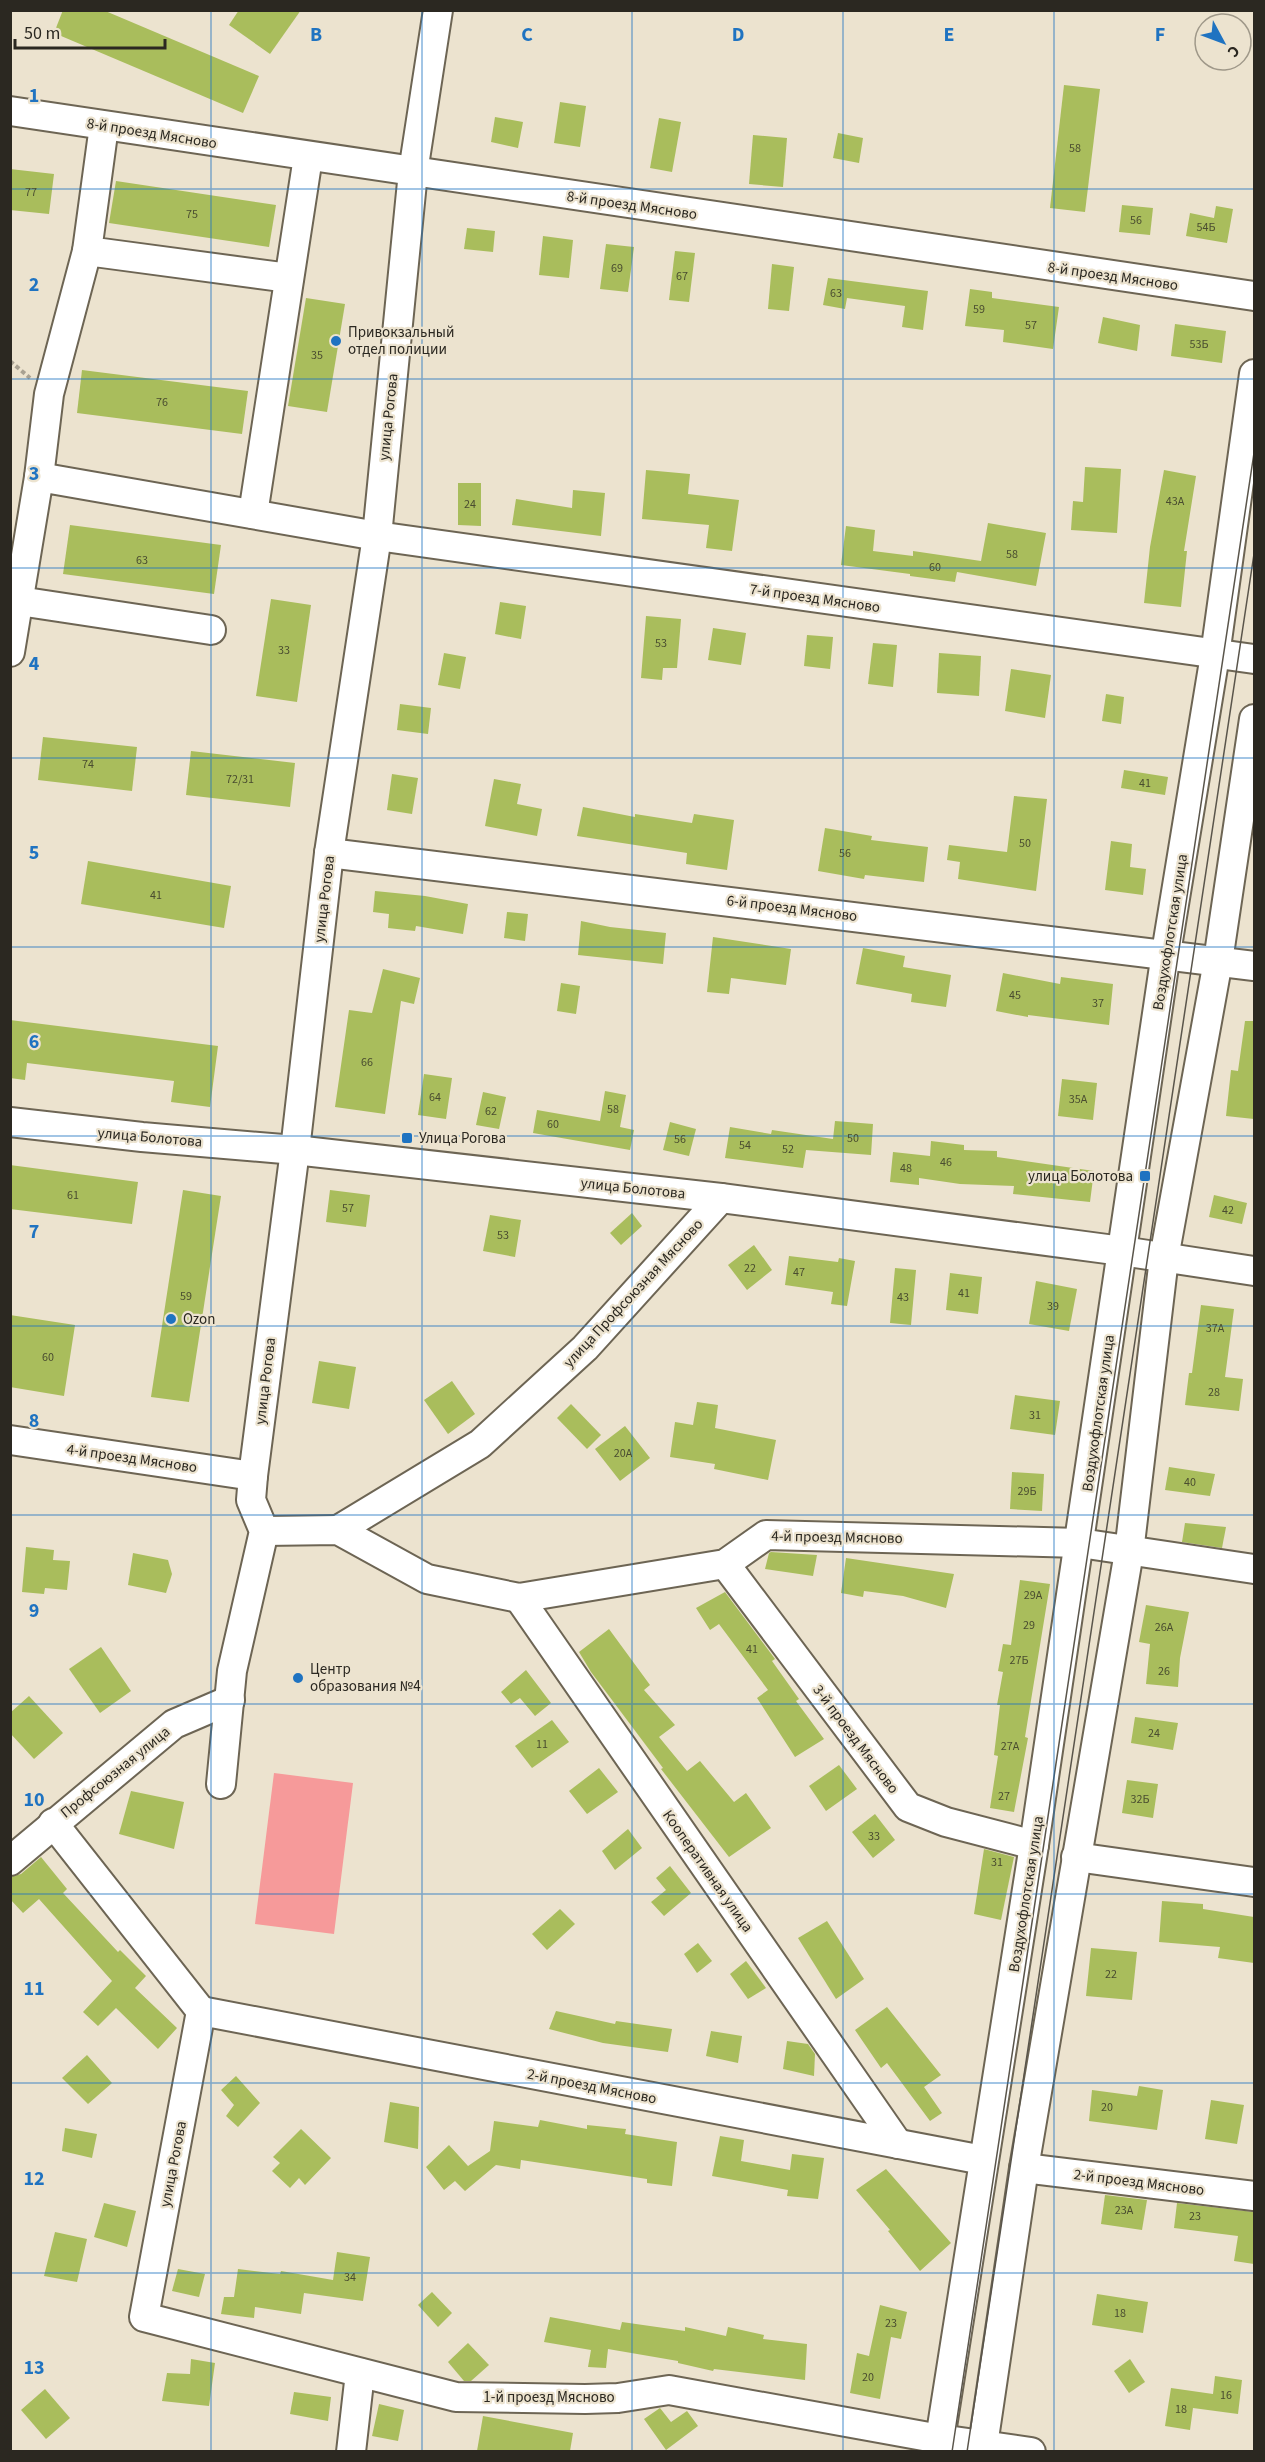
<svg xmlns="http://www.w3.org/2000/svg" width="1265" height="2462" font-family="'Source Sans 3',sans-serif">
<rect width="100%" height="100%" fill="#ece3cf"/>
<path fill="#f69a9a" d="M274,1773l79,10 -19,151 -79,-10z"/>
<g fill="#a9bd5c">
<path d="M63,10h40l156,66 -16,37 -189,-80z"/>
<path d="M239,10h62l-31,44 -41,-29z"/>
<path d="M1064,85l36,4 -15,123 -35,-4z"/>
<path d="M560,102l26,4 -6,41 -26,-4z"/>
<path d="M495,117l28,5 -5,26 -27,-6z"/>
<path d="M659,118l22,4 -9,50 -22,-4z"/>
<path d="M838,133l25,5 -4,25 -26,-5z"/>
<path d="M753,135l34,3 -4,49 -34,-3z"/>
<path d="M10,169l44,5 -5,40 -39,-4z"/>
<path d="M116,181l160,24 -7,42 -160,-24z"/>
<path d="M1122,205l31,3 -3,27 -31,-3z"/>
<path d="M1216,206l17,3 -6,34 -41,-7 4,-23 24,5z"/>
<path d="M467,228l28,3 -2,21 -29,-3z"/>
<path d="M543,236l30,4 -4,38 -30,-3z"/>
<path d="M606,244l28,3 -6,45 -28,-3z"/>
<path d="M675,251l20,2 -6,49 -20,-2z"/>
<path d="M772,264l22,3 -5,44 -21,-2z"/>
<path d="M828,278l100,13 -5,39 -21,-3 3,-21 -58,-8 -2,11 -22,-4z"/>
<path d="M970,289l22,3v6l67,9 -6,42 -50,-7 1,-12 -39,-4z"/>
<path d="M306,298l39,6 -18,108 -39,-6z"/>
<path d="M1103,317l37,8 -3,26 -39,-8z"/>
<path d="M1175,324l51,7 -4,32 -51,-7z"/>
<path d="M82,370l166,21 -6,43 -165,-21z"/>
<path d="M1085,467l36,2 -4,64 -46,-3 2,-29 10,1z"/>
<path d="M646,470l44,4 -2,20 51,6 -7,51 -26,-3 3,-23 -67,-6z"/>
<path d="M1164,470l32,6 -12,75h3l-6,56 -37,-4 6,-56z"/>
<path d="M458,483h23v43l-23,-1z"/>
<path d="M573,490l32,3 -4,43 -89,-11 4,-26 56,9z"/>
<path d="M988,523l58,10 -10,53 -79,-14 -2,10 -45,-6v-2l-69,-9 5,-39 29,4 -2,21 40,5v-5l68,10z"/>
<path d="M70,525l151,20 -7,49 -151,-20z"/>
<path d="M271,599l40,6 -14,97 -41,-6z"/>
<path d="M500,602l26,4 -5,33 -26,-5z"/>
<path d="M646,616l35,3 -4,49h-14l-1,12 -21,-2z"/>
<path d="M713,628l33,5 -5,32 -33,-5z"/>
<path d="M807,635l26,2 -3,32 -26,-3z"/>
<path d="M873,643l24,2 -4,42 -25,-3z"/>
<path d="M444,653l22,4 -6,32 -22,-4z"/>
<path d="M939,653l42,3 -2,40 -42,-3z"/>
<path d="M1011,669l40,6 -6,43 -40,-7z"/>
<path d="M1106,694l18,3 -3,27 -19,-3z"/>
<path d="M400,704l31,4 -3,26 -31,-4z"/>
<path d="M43,737l94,10 -5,44 -94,-11z"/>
<path d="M191,751l104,12 -5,44 -104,-12z"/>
<path d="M1124,770l44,7 -3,18 -44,-7z"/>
<path d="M392,774l26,4 -6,36 -25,-4z"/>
<path d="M494,779l27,5 -4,20 25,5 -5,27 -52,-10z"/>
<path d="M1014,796l33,3 -11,92 -78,-12 2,-17 -13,-2 2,-15 58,7z"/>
<path d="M583,807l52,10v-3l57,9 2,-9 40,6 -7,50 -41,-6 1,-11 -110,-17z"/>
<path d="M825,828l47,8 -1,4 57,7 -4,35 -59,-7 -1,4 -46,-8z"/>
<path d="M1111,841l21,3 -2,23 16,2 -3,26 -38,-5z"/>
<path d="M88,861l143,25 -7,42 -143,-24z"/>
<path d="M375,891l50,5 43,8 -5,30 -47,-8 -1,5 -27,-3 1,-14 -16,-2z"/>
<path d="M507,912l21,2 -3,27 -21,-3z"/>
<path d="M581,921l29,6 56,6 -3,31 -85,-9z"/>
<path d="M713,937l78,12 -5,36 -55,-7 -2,16 -22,-2z"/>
<path d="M863,948l42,8 -2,11 48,8 -5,32 -35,-5 1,-8 -56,-10z"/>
<path d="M383,969l37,9 -6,26 -13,-3 -16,113 -50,-7 14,-97 23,3z"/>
<path d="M1003,973l57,11 1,-7 52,7 -4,41 -81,-10v2l-32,-6z"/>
<path d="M561,983l19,3 -4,28 -19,-3z"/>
<path d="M10,1020l208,26 -8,61 -39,-5 3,-21 -147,-18 -2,17 -15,-2z"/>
<path d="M1245,1021h9v98l-28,-3 5,-46 7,1z"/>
<path d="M424,1074l28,4 -6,41 -28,-4z"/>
<path d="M1062,1079l35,4 -4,37 -35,-4z"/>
<path d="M605,1091l21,4 -6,32 14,3 -4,20 -97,-17 4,-23 63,11z"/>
<path d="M483,1092l23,5 -7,32 -23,-4z"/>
<path d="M835,1121l38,3 -2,31 -65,-5 -3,18 -78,-10 5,-31 41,7 1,-4 61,9z"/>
<path d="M670,1122l26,7 -7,27 -26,-6z"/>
<path d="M931,1141l33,4v5l33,1v6l97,14 -4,31 -77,-8 1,-8 -54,-2 -41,-6v7l-29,-3 3,-30 37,4z"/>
<path d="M10,1165l128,17 -6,42 -122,-15z"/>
<path d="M183,1190l38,6 -32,206 -38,-5z"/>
<path d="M330,1190l40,5 -4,32 -40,-5z"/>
<path d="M1214,1195l33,8 -5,21 -33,-7z"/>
<path d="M632,1213l10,13 -21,19 -11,-12z"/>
<path d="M490,1215l31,5 -6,37 -32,-6z"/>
<path d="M754,1245l18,25 -25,20 -19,-25z"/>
<path d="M789,1256l49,6 1,-4 16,3 -8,45 -16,-2 2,-12 -48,-7z"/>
<path d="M895,1268l21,2 -5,55 -21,-2z"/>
<path d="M950,1273l32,4 -4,37 -32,-4z"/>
<path d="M1036,1281l41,8 -8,42 -40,-7z"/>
<path d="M1201,1305l33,4 -9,68 18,2 -4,32 -54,-6 4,-32h3z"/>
<path d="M10,1315l65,10 -11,71 -54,-9z"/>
<path d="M319,1361l37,6 -7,42 -37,-6z"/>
<path d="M452,1381l23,33 -27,20 -24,-34z"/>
<path d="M1015,1395l45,6 -5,34 -45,-6z"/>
<path d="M697,1402l21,3 -3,23 61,12 -8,40 -54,-11 1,-5 -45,-7 5,-35 18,3z"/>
<path d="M571,1404l30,31 -14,14 -30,-31z"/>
<path d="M625,1426l25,32 -30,23 -25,-32z"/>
<path d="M1169,1467l46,7 -5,22 -45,-6z"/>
<path d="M1012,1472l32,2 -2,37 -32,-2z"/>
<path d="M1185,1523l41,4 -4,21 -40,-6z"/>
<path d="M26,1547l28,3 -1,10 17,1 -3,29 -22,-2 -1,6 -22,-2z"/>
<path d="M771,1552l46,3 -4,21 -48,-7 4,-16z"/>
<path d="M133,1553l35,7 4,14 -6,19 -38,-8z"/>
<path d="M846,1558l108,16 -8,34 -43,-12 -39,-5 -1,6 -22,-4z"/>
<path d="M1020,1580l30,4 -25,153 3,1 -14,74 -24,-4 8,-52 -4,-1 6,-50h-3l6,-33 -5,-1 5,-27 8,1z"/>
<path d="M725,1592l50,67 -3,2 27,38 -3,2 28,38 -29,18 -38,-59 11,-8 -49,-66 -9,6 -14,-22z"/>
<path d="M1146,1605l43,7 -9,46 -2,29 -32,-3 4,-40 -11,-2z"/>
<path d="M609,1629l41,56 -6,5 31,35 -16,12 28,34 13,-10 34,41 12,-9 25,35 -42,29 -68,-88 2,-1 -72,-96 -12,-20z"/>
<path d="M101,1647l30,44 -31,22 -31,-44z"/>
<path d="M526,1670l25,33 -16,13 -15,-18 -9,6 -10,-12z"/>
<path d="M29,1696l34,37 -29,26 -24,-26v-20z"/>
<path d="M1135,1717l43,6 -5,27 -42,-7z"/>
<path d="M552,1720l17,22 -37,26 -17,-22z"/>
<path d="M839,1765l18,24 -31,22 -17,-25z"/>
<path d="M599,1768l19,24 -31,22 -18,-23z"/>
<path d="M1127,1780l31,4 -5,34 -31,-5z"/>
<path d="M131,1791l53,11 -10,47 -55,-15z"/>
<path d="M875,1814l20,26 -22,18 -21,-26z"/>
<path d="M628,1829l14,19 -27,22 -13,-19z"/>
<path d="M984,1849l30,8 -13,63 -27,-6z"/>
<path d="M41,1857l26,32 -4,4 55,59 2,-2 26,26 -11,12 42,40 -19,21 -42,-41 -18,18 -15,-14 29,-31 -73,-82 -16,14 -13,-14v-22l11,-3z"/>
<path d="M670,1866l21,27 -27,23 -13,-14 15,-12 -10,-12z"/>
<path d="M1162,1901l41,3v5l51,8v46l-36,-5 2,-11 -61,-5z"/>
<path d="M560,1909l15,15 -28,26 -15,-16z"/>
<path d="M827,1921l37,58 -28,20 -38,-61z"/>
<path d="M698,1943l14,18 -15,12 -13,-19z"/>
<path d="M1091,1948l46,4 -5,48 -46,-4z"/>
<path d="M746,1961l20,27 -18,11 -18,-25z"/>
<path d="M887,2007l54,68 -17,12 18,26 -12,8 -43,-58 -6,5 -26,-38z"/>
<path d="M556,2011l59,13 1,-3 56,8 -4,23 -65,-9 -54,-14z"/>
<path d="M711,2031l31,5 -4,27 -32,-7z"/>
<path d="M787,2041l21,3 7,10 -1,22 -31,-7z"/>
<path d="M87,2055l25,28 -24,21 -26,-26z"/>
<path d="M236,2076l24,27 -22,24 -12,-11 8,-11 -13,-15z"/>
<path d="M1139,2086l24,4 -6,40 -68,-9 3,-31 45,6z"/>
<path d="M1211,2100l33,5 -7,39 -32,-5z"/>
<path d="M390,2102l29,5 -1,42 -34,-7z"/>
<path d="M540,2120l47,9v-4l39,4 -1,5 52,8 -5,44 -25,-3v-4l-126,-19 -1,9 -24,-4 -31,26 -10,-10 -11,9 -18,-23 23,-22 19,21 22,-15 4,-30 44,6z"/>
<path d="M65,2128l32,6 -5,24 -30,-7z"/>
<path d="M301,2129l30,29 -26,27 -6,-7 -9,10 -18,-17 8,-8 -7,-6z"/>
<path d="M720,2136l24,4 -3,21 49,9 2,-16 32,4 -6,41 -31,-3 1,-6 -76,-14z"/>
<path d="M886,2169l65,74 -31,28 -32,-40 2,-1 -34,-40z"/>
<path d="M1105,2195l42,5 -5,30 -41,-6z"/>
<path d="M104,2203l32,8 -9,36 -33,-10z"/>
<path d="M1177,2203l77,9v52l-20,-3 4,-25 -64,-8z"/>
<path d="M55,2232l32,7 -10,43 -33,-6z"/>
<path d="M337,2252l33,5 -7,44 -59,-8 -3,21 -46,-7 -1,11 -33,-4 3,-17h10l4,-28 42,5 1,-3 52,9z"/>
<path d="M178,2269l27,5 -6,23 -27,-6z"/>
<path d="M432,2292l20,21 -14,14 -20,-22z"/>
<path d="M1097,2294l51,8 -5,31 -51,-8z"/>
<path d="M880,2305l27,7 -6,27 -10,-2 -11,62 -30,-6 7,-40 12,3z"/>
<path d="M550,2317l70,13 2,-8 63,9v-4l41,9 2,-9 36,8 -1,4 44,5 -2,36 -91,-11 -1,2 -35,-8v-2l-70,-12 -2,19 -18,-1 3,-17 -47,-8z"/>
<path d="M468,2343l21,22 -18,16h-7l-16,-19z"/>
<path d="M191,2359l24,4 -6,43 -47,-5 5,-28 23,1z"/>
<path d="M1130,2359l15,23 -16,11 -15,-22z"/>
<path d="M1215,2376l27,4 -4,34 -45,-6 -3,22 -25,-4 6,-38 42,6z"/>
<path d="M45,2389l25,29 -24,21 -25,-29z"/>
<path d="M294,2392l37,5 -3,24 -38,-7z"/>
<path d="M379,2404l25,6 -6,31 -26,-5z"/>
<path d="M660,2408l11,14 16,-11 11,15 -32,24 -22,-31z"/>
<path d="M483,2416l90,17 -3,18h-93z"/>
</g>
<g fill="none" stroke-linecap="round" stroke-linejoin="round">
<defs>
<g id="minor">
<path d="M10,111l1244,185"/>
<path d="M104,126l-17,125 202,27"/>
<path d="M39,477l10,-83 38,-143"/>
<path d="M253,514l55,-357"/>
<path d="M19,601l192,29"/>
<path d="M10,652l29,-175 338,59 877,123"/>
<path d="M329,853l925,113"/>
<path d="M10,1122l132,15 153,13 426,48 401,53 132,20"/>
<path d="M10,1440l243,36"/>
<path d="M338,1530l142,-86 105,-96 136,-150"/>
<path d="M264,1531l74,-1 89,49 92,19 206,-34 41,-29 314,8 174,26"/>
<path d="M725,1564l183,243 38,15 88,23"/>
<path d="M519,1598l379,546"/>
<path d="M221,1784l11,-113 32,-140 -13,-31 2,-24 42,-326 34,-297 48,-317 36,-364 25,-162"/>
<path d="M53,1823l148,188"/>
<path d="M1076,1857l178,25"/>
<path d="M10,1861l164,-137 56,-24"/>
<path d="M201,2011l-57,306 312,80 129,2 33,-1 51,-8 271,49 91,13"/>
<path d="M201,2011l782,149"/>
<path d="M1024,2168l230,28"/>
<path d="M351,2452l9,-79"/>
<path d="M938,2452l96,-607 132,-892 49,-298 39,-281"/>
<path d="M982,2452l42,-284 105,-616 35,-294 54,-297 36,-242"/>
</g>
</defs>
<use href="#minor" stroke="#6d6554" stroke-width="32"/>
<path stroke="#a8a192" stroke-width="4" stroke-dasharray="4.5 3" stroke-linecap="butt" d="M10,361l20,17"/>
<use href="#minor" stroke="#fff" stroke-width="28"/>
<g stroke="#5a554b" stroke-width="1.5">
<path d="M952,2452l302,-1999"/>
<path d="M967,2452l287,-1898"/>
</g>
</g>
<path fill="none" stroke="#1f73c1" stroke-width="1.5" stroke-opacity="0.55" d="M211,10v2442M422,10v2442M632,10v2442M843,10v2442M1054,10v2442M10,189h1244M10,379h1244M10,568h1244M10,758h1244M10,947h1244M10,1136h1244M10,1326h1244M10,1515h1244M10,1704h1244M10,1894h1244M10,2083h1244M10,2273h1244"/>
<g fill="#1f73c1" stroke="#ece3cf" stroke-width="2">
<circle cx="336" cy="341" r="6"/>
<rect x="401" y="1132" width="12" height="12" rx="3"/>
<rect x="1139" y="1170" width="12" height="12" rx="3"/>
<circle cx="171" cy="1319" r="6"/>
<circle cx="298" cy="1678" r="6"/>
</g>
<g text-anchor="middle" stroke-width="4.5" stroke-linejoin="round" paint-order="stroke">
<g font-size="12" fill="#4a4d30">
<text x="1075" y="152">58</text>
<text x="31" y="196">77</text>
<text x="192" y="218">75</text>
<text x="1136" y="224">56</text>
<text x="1206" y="231">54Б</text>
<text x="617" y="272">69</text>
<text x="682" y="280">67</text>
<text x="836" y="297">63</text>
<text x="979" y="313">59</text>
<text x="1031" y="329">57</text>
<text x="1199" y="348">53Б</text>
<text x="317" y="359">35</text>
<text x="162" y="406">76</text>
<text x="1175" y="505">43А</text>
<text x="470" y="508">24</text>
<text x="1012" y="558">58</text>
<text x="142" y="564">63</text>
<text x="935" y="571">60</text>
<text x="661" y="647">53</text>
<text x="284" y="654">33</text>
<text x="88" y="768">74</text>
<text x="240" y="783">72/31</text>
<text x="1145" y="787">41</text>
<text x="1025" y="847">50</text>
<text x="845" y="857">56</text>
<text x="156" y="899">41</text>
<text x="1015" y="999">45</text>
<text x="1098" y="1007">37</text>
<text x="367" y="1066">66</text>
<text x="435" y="1101">64</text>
<text x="1078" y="1103">35А</text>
<text x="613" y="1113">58</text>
<text x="491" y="1115">62</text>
<text x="553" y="1128">60</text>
<text x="853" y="1142">50</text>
<text x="680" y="1143">56</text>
<text x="745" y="1149">54</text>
<text x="788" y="1153">52</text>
<text x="946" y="1166">46</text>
<text x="906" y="1172">48</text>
<text x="73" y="1199">61</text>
<text x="348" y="1212">57</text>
<text x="1228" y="1214">42</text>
<text x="503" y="1239">53</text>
<text x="750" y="1272">22</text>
<text x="799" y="1276">47</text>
<text x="964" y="1297">41</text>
<text x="186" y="1300">59</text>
<text x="903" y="1301">43</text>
<text x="1053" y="1310">39</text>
<text x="1215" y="1332">37А</text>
<text x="48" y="1361">60</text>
<text x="1214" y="1396">28</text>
<text x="1035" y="1419">31</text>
<text x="623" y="1457">20А</text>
<text x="1190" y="1486">40</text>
<text x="1027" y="1495">29Б</text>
<text x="1033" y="1599">29А</text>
<text x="1029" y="1629">29</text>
<text x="1164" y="1631">26А</text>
<text x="752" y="1653">41</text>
<text x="1019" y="1664">27Б</text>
<text x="1164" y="1675">26</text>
<text x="1154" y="1737">24</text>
<text x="542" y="1748">11</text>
<text x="1010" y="1750">27А</text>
<text x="1004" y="1800">27</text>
<text x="1140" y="1803">32Б</text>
<text x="874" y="1840">33</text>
<text x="997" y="1866">31</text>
<text x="1111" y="1978">22</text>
<text x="1107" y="2111">20</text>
<text x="1124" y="2214">23А</text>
<text x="1195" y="2220">23</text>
<text x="350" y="2281">34</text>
<text x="1120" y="2317">18</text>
<text x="891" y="2327">23</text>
<text x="868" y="2381">20</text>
<text x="1226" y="2399">16</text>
<text x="1181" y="2413">18</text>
</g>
<g font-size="15" fill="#2b2821" stroke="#ece3cf">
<text transform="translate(152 133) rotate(9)" y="5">8-й проезд Мясново</text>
<text transform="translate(632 205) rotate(8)" y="5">8-й проезд Мясново</text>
<text transform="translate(1113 276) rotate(8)" y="5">8-й проезд Мясново</text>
<text transform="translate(388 417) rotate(-84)" y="5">улица Рогова</text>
<text transform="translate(815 598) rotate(8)" y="5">7-й проезд Мясново</text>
<text transform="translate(324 899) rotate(-83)" y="5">улица Рогова</text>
<text transform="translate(792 908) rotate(7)" y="5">6-й проезд Мясново</text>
<text transform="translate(1170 932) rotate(-81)" y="5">Воздухофлотская улица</text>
<text transform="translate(150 1137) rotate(5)" y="5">улица Болотова</text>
<text transform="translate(633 1188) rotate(6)" y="5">улица Болотова</text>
<text transform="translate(633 1293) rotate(-47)" y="5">улица Профсоюзная Мясново</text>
<text transform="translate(265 1381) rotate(-83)" y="5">улица Рогова</text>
<text transform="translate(1098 1413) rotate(-82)" y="5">Воздухофлотская улица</text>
<text transform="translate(132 1458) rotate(8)" y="5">4-й проезд Мясново</text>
<text transform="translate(837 1537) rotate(1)" y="5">4-й проезд Мясново</text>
<text transform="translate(856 1739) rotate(53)" y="5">3-й проезд Мясново</text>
<text transform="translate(115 1772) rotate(-39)" y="5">Профсоюзная улица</text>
<text transform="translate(708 1871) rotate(55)" y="5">Кооперативная улица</text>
<text transform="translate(1026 1894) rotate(-81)" y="5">Воздухофлотская улица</text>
<text transform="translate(592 2086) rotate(11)" y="5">2-й проезд Мясново</text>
<text transform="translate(173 2164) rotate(-79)" y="5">улица Рогова</text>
<text transform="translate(1139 2182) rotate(7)" y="5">2-й проезд Мясново</text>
<text x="549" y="2402">1-й проезд Мясново</text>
</g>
<g font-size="15" fill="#2b2821" stroke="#ece3cf" text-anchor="start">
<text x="348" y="337">Привокзальный<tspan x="348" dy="17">отдел полиции</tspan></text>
<text x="419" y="1143">Улица Рогова</text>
<text x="1133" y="1181" text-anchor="end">улица Болотова</text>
<text x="183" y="1324">Ozon</text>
<text x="310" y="1674">Центр<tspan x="310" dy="17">образования №4</tspan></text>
</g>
</g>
<g font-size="20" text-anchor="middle" font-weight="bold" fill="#1f73c1" stroke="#ece3cf" stroke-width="4.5" stroke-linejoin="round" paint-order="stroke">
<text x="316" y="41">B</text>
<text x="527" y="41">C</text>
<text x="738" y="41">D</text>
<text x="949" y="41">E</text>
<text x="1160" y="41">F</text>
<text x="34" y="102">1</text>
<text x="34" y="291">2</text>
<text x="34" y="480">3</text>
<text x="34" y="670">4</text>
<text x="34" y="859">5</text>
<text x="34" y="1048">6</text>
<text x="34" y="1238">7</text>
<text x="34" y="1427">8</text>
<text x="34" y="1617">9</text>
<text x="34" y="1806">10</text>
<text x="34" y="1995">11</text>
<text x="34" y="2185">12</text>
<text x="34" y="2374">13</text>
</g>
<rect width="1265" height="2462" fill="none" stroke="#2b2821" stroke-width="24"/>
<g transform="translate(1223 42) rotate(131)"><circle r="28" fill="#ece3cf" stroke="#9f9889" stroke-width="1.5"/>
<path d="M0-4.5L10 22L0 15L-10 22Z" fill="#1f73c1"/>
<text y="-9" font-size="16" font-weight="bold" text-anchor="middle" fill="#2b2821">С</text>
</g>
<path d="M15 39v9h150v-9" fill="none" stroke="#2b2821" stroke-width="3"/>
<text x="24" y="39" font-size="18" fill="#2b2821" stroke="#ece3cf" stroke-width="4.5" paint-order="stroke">50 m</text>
</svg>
